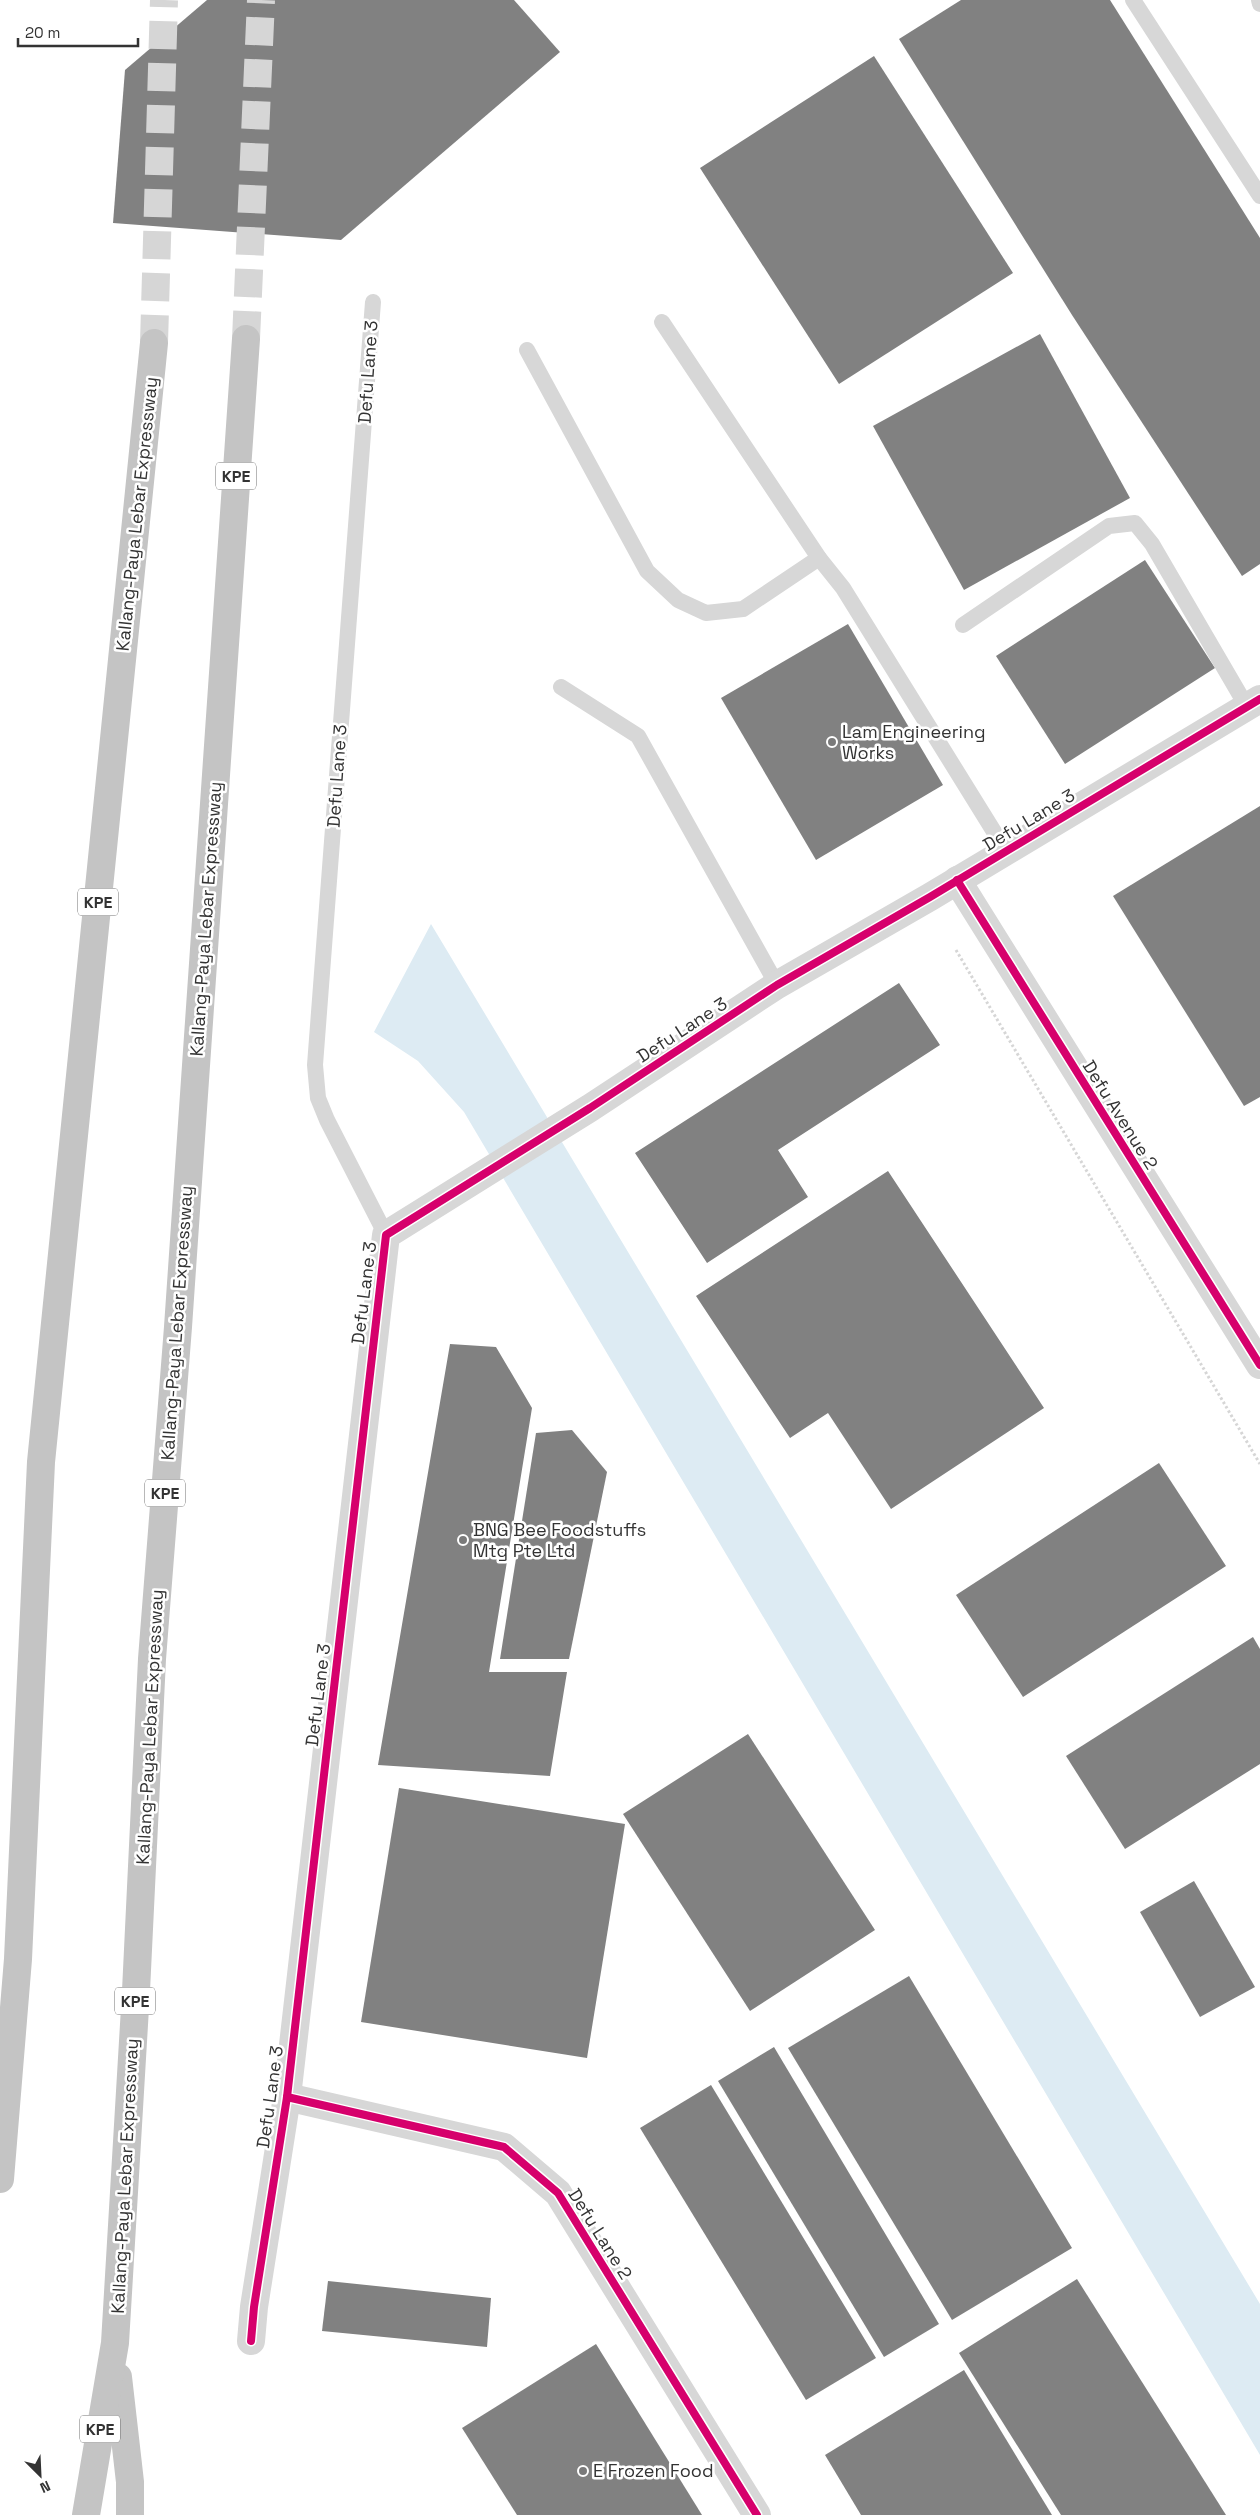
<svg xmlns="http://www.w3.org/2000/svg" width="1260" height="2515" font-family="'Space Grotesk',sans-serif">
<rect width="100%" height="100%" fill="#fff"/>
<path fill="#ddebf3" d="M431,924l829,1380v151l-796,-1343 -46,-51 -44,-29z"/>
<g fill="#818181">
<path d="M207,0h307l46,52 -219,188 -228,-17 12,-153z"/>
<path d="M961,0h149l150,238v326l-18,12 -170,-261 -173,-276z"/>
<path d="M874,56l139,217 -174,111 -139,-216z"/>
<path d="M1040,334l90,164 -166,92 -91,-164z"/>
<path d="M1145,560l70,108 -150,96 -69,-108z"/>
<path d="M848,624l95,161 -127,75 -95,-162z"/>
<path d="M1260,806v291l-16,9 -131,-210z"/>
<path d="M899,983l41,62 -162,105 30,47 -101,66 -72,-110z"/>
<path d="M888,1171l156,237 -153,101 -63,-96 -38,25 -94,-142z"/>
<path d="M450,1344l46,3 36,61 -43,264h78l-17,104 -172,-11z"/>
<path d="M572,1430l35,42 -38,187h-69l36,-226z"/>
<path d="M1159,1463l67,103 -203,131 -67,-102z"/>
<path d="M1253,1637l7,12v115l-135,85 -59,-93z"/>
<path d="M748,1734l127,196 -125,81 -127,-197z"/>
<path d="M399,1788l226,36 -38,234 -226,-36z"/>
<path d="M1194,1881l61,106 -55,30 -60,-105z"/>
<path d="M909,1976l163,272 -120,72 -164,-272z"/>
<path d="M774,2047l165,277 -55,33 -166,-276z"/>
<path d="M711,2085l165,273 -70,42 -166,-272z"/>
<path d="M1077,2279l149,236h-165l-102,-162z"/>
<path d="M328,2281l163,17 -4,49 -165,-16z"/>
<path d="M596,2344l106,171h-185l-55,-87z"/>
<path d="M964,2370l88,145h-191l-36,-60z"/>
</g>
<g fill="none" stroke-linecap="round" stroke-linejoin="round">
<g stroke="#d6d6d6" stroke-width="28" stroke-dasharray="28 14" stroke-linecap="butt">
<path d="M246,339l15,-339"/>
<path d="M154,343l10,-343"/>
</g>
<path stroke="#d6d6d6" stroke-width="3" stroke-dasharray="2.5 2.5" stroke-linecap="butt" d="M956,950l304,514"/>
<g stroke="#d7d7d7" stroke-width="16">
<path d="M1133,0l127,196"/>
<path d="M1259,0l1,4"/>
<path d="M373,302l-58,763 3,33 9,22 59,115"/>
<path d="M662,322l157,236 24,30 163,263"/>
<path d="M527,350l120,221 31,29 28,13 37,-4 76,-51"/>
<path d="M963,625l146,-99 26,-3 17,21 95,163"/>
<path d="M561,687l77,49 139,249"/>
</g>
<g stroke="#d7d7d7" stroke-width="28">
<path d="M957,880l303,485"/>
<path d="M287,2097l217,50 54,46 199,322"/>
<path d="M251,2341l3,-34 33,-210 99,-862 204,-127 187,-123 153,-88 330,-198"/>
</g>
<g stroke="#c4c4c4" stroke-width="28">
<path d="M0,2179l18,-220 23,-497 113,-1119"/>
<path d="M118,2377l12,105v33"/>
<path d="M86,2515l29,-172 21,-352 16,-332 26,-332 68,-988"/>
</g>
<defs>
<g id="cycleway">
<path d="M957,880l303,485"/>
<path d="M287,2097l217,50 54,46 199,322"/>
<path d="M251,2341l3,-34 33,-210 99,-862 204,-127 187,-123 153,-88 330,-198"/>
</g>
</defs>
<use href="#cycleway" stroke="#fff" stroke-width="11"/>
<use href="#cycleway" stroke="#d6006c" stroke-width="8"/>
</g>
<g fill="#7a7a7a" stroke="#fff" stroke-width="2">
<circle cx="832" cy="742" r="5"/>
<circle cx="463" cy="1540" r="5"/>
<circle cx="583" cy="2471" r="5"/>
</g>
<g text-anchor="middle" stroke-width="5" stroke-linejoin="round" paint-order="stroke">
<g fill="#fff" stroke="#707070" stroke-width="1">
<rect x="216" y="462.5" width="40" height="27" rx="4"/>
<rect x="78" y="888.5" width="40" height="27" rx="4"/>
<rect x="145" y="1479.5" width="40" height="27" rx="4"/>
<rect x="115" y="1987.5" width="40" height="27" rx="4"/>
<rect x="80" y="2415.5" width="40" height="27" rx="4"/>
</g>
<g font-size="16" font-weight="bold" fill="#333">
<text x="236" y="482">KPE</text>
<text x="98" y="908">KPE</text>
<text x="165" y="1499">KPE</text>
<text x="135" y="2007">KPE</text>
<text x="100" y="2435">KPE</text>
</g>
<g font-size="18" fill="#333" stroke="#fff">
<text transform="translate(368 372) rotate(-86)" y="6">Defu Lane 3</text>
<text transform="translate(137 514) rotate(-84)" y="6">Kallang-Paya Lebar Expressway</text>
<text transform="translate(337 776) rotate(-86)" y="6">Defu Lane 3</text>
<text transform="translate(1029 820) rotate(-31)" y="6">Defu Lane 3</text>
<text transform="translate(206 919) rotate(-86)" y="6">Kallang-Paya Lebar Expressway</text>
<text transform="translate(682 1030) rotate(-33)" y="6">Defu Lane 3</text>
<text transform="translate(1120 1115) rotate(58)" y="6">Defu Avenue 2</text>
<text transform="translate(364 1293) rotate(-83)" y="6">Defu Lane 3</text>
<text transform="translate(177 1323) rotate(-86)" y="6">Kallang-Paya Lebar Expressway</text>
<text transform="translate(318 1695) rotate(-83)" y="6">Defu Lane 3</text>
<text transform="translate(150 1727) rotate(-87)" y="6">Kallang-Paya Lebar Expressway</text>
<text transform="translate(270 2097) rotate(-82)" y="6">Defu Lane 3</text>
<text transform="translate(125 2176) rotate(-87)" y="6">Kallang-Paya Lebar Expressway</text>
<text transform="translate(600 2234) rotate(58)" y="6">Defu Lane 2</text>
</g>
<g font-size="18" fill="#333" stroke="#fff" text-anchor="start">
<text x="842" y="738">Lam Engineering<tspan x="842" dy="21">Works</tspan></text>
<text x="473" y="1536">BNG Bee Foodstuffs<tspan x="473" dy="21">Mtg Pte Ltd</tspan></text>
<text x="593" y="2477">E Frozen Food</text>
</g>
</g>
<g transform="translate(40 2475) rotate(156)" stroke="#ffffff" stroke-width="4" paint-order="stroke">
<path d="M0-4L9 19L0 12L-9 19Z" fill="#333333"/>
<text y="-8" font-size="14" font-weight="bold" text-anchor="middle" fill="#333333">N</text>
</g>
<path d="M18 38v8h120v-8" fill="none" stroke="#333333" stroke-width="2.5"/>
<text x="25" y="38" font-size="15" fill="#333333" stroke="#ffffff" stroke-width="4" paint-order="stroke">20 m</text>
</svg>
